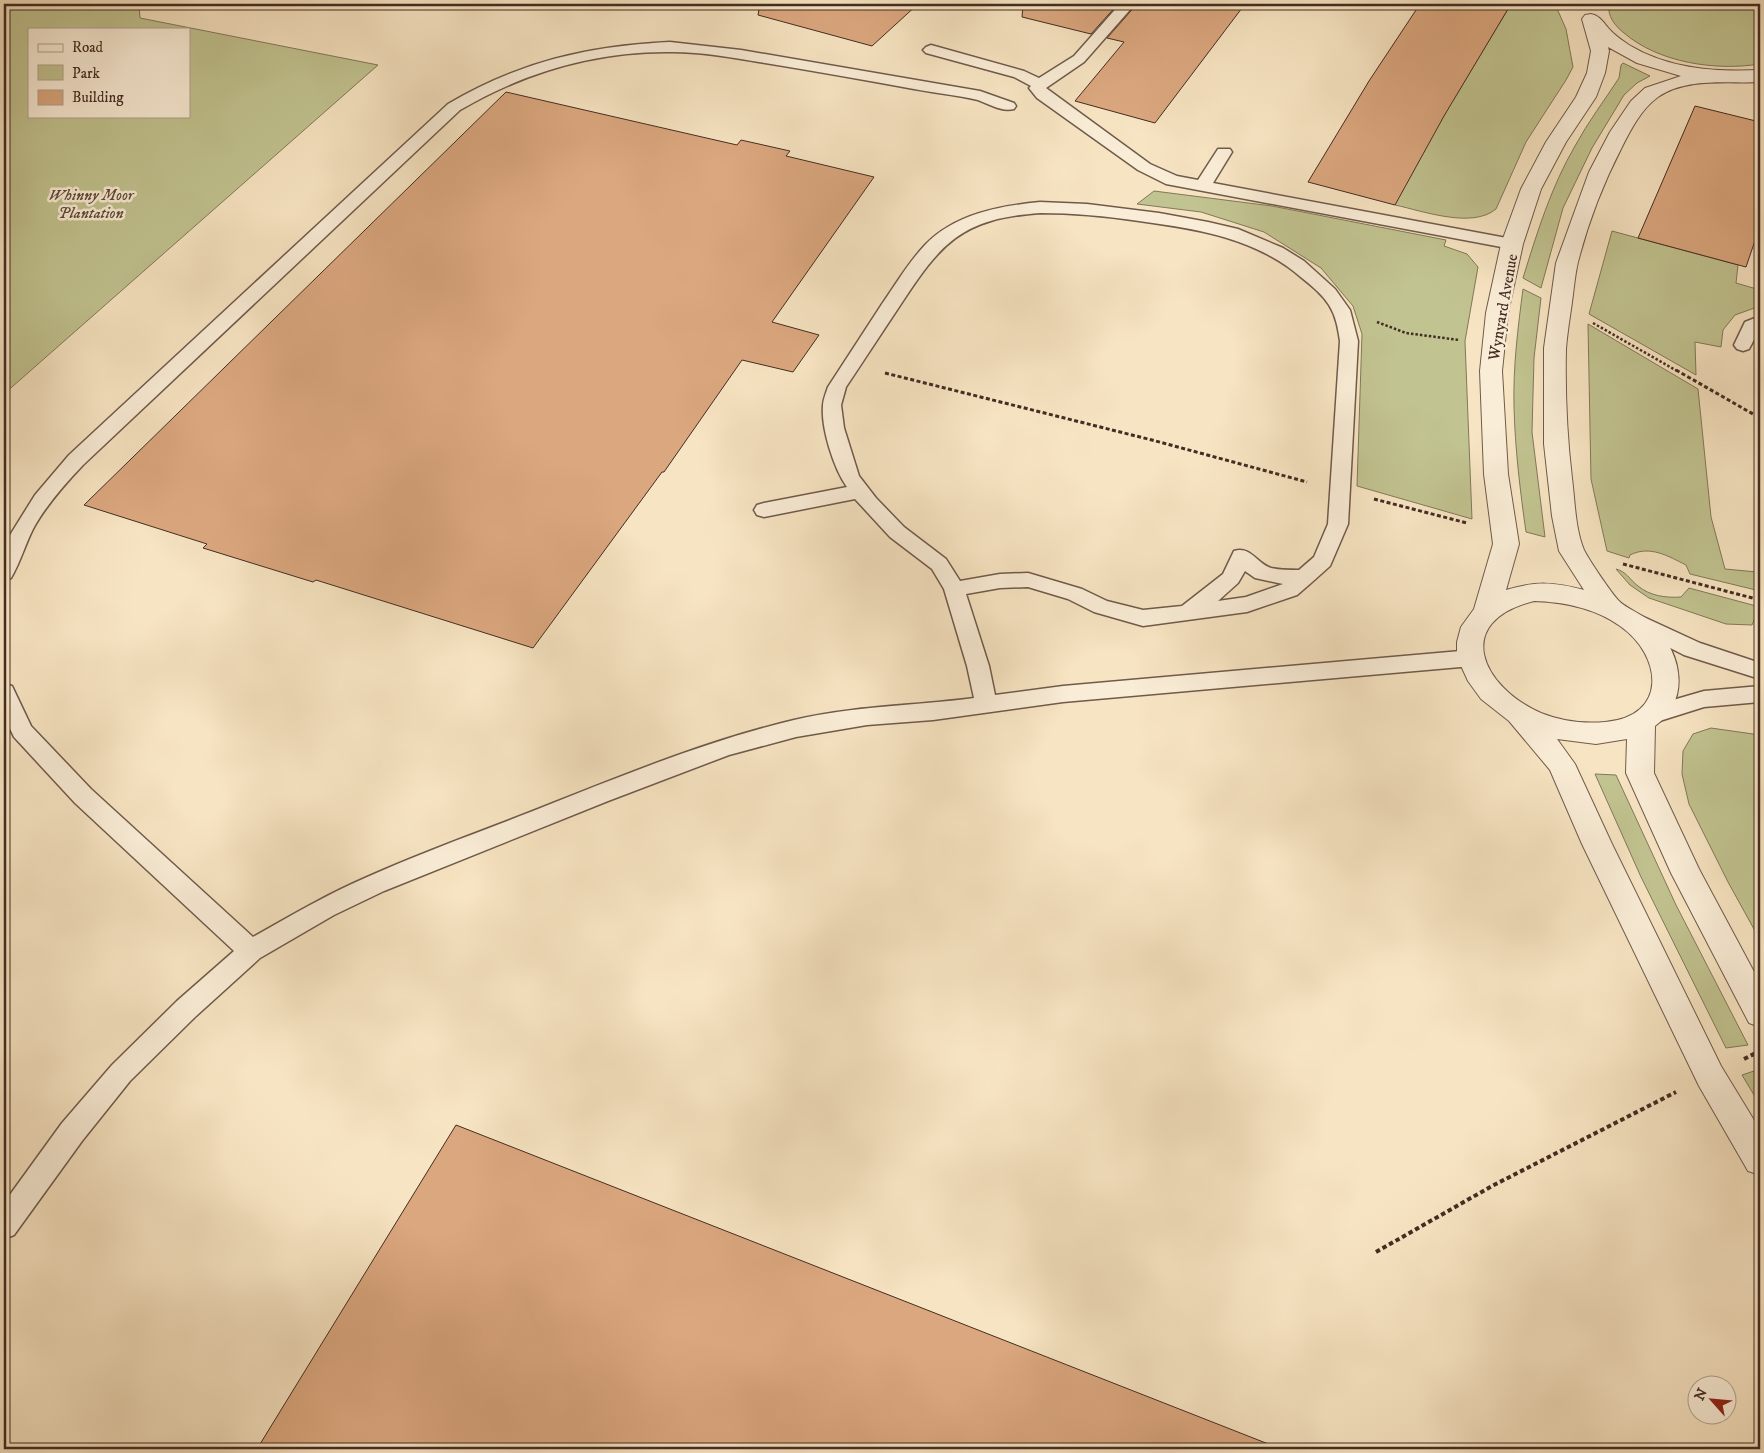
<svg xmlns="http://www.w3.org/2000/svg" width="1764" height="1453" font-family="'IM FELL DW Pica',serif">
<rect width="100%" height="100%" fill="#f7e4c2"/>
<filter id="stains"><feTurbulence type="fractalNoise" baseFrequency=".004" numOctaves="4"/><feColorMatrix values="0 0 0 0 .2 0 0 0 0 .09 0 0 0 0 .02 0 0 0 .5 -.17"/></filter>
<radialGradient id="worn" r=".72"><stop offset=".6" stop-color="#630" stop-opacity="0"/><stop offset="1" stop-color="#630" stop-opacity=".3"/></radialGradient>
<g fill="#c1c390" stroke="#82785a" fill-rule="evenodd">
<path d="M4,4h135l1,14 238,47 -374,329zM29,29h160v87h-160z"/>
<path d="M1511,4h44l11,25 7,38 -7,13 -40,62 -30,67c-24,20 -73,2 -101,-4l-26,-124 83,21z"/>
<path d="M1609,4h151v60c-44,7 -101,-1 -136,-31 -9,-7 -17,-17 -15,-29z"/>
<path d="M1623,63l27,13 -13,7 -13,12 -32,53 -29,60 -22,80 -18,-10c14,-45 28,-91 52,-132 13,-24 29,-45 44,-68l2,-13z"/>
<path d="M1154,191l118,15 174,34 -2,6 23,8 11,13 -13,74 7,178 -115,-33 5,-152 -9,-28 -32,-38 -57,-36 -63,-20 -64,-8z"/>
<path d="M1612,231l126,34 -2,18 24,7v16l-25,9 -12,15 -2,17 -26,-5 1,33 -107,-61z"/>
<path d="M1523,289l18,9 -7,60 -2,74 13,105 -19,-5c-6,-42 -11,-84 -12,-126 -1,-39 4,-79 9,-117z"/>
<path d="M1588,324l110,65 13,128 14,52 32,3 3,19 -70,-17 -4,-9c-18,-9 -36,-20 -56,-10l-1,3 -22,-7 -16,-72z"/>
<path d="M1616,569c11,3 13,10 22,17 12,10 28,12 43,11l8,-9 71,19 -8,18 -26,-1 -77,-26 -19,-13z"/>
<path d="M1711,728l49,7v205l-32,-58 -39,-78 -7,-30 1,-23 10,-17z"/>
<path d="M1595,774l21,1 60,130 72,140 -22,3 -85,-171z"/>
<path d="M1760,1069v36l-18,-30z"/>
</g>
<g fill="#dba77f" stroke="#432c23">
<path d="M760,4h158l-46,42 -114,-31z"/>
<path d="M1023,4h95l-27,30 -69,-17z"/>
<path d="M1137,4h108l-90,119 -80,-22 49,-59 -17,-4z"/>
<path d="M1420,4h91l-67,112 -49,89 -87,-23 61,-101z"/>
<path d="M506,92l231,53 4,-5 49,11 -4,5 88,21 -102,145 47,13 -26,37 -51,-12 -78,112h-2l-129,176 -217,-68 -3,2 -110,-34 4,-4 -123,-39z"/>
<path d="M1695,106l65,16v104l-14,41 -108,-29z"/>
<path d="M456,1125l820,322 -1,2h-1018z"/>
</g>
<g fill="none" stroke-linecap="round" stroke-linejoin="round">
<defs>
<g id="service">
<path d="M1120,4h15l-51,58 -38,26 104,76 27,12 21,4 20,-31h12l2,3 -19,31 299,56 6,1 3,4 -3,4 -6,1 -346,-65 -28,-14 -101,-72 -8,-10 2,-2 -17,-9 -88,-24 -3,-3 3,-3 5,-2 93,26 15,7 35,-22z"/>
<path d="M670,42l71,8 239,41 34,12 2,3 -2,3c-13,3 -25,-5 -36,-9 -21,-5 -43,-7 -64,-11 -49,-9 -99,-18 -149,-26 -31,-5 -62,-11 -93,-11 -77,-1 -147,20 -212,58l-377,355c-18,19 -37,40 -50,64 -8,16 -13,34 -22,49l-7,2v-33l3,-7 28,-45 34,-40 379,-351c71,-42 140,-58 222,-62z"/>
<path d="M1040,202l47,2 72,9 49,9 30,7 45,19 21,13 31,28 15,21 8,31 -10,183 -18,42 -19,17 -14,12 -50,17 -104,14 -49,-14 -26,-13 -40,-12 -28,1 -34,6 23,72 6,29 68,-9 409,-36 8,2 3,6 -3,6 -8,2 -409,36 -130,18 -66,5 -71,12 -67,18 -121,46 -224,90 -50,24 -74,43 -65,59 -65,64 -48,60 -68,94 -10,4v-36l58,-80 50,-58 65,-64 57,-50 -159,-148 -61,-66 -10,-21v-32l8,2 19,40 60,63 162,148c37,-21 73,-42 112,-59 55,-25 112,-45 168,-67 86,-34 172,-70 261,-91 59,-14 120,-14 180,-22l-7,-32 -23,-77 -12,-20 -42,-32 -35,-38 -91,18 -7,-2 -3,-5 3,-5 7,-2 83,-16c-13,-18 -26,-59 -24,-81 0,-6 3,-13 5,-19 18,-28 36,-55 54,-83 14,-20 26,-41 43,-59 30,-31 74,-39 115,-43zM1040,213c33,0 66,3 99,8 59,8 117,17 163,57 10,8 20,16 27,27 7,11 9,23 11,36l-12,183 -14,33 -15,13c-9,0 -19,0 -28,-2 -15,-5 -20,-22 -37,-17l-11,23 -41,32 -39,4 -36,-9 -25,-12 -54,-16 -28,1 -40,7 -14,-22 -42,-32 -28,-29 -17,-22 -15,-48 -3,-23 5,-18c18,-27 35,-53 53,-80 42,-64 61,-88 141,-94zM1245,571l10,7 28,6 -37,13 -28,4 20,-18z"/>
<path d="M1760,316v12l-11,21 -6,2 -6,-2 -3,-4 11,-23z"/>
<path d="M1635,613l65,30 60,20v16l-76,-24 -57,-29 -3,-5 3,-5z"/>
<path d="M1760,686v16l-56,5 -54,17 -8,-3 -3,-6 3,-6 62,-18z"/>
</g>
<path id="minor" d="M1591,14c10,2 13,10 20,17 5,5 12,10 18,14 40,24 86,27 131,25v12c-32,2 -73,-5 -102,15 -17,12 -28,34 -37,52 -18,35 -33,74 -43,113 -3,12 -4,26 -6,40 -2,15 -5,32 -6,47 -1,43 1,87 6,129 3,23 3,50 12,72 5,10 26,41 34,50 8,9 26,14 36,25 28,29 37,75 1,101l-1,47 45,96 61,114v44l-11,-4 -78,-150 -45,-100 1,-34 -31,5 -39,-5 18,25 37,80 109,222 39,64v45l-12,-4 -49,-85 -117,-242 -32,-74 -41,-49 -28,-22 -13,-18 -11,-24v-15l4,-15 13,-18 19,-65 -9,-70 -4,-103 6,-58 15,-69 20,-55 25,-47 30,-45 11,-24 4,-22 -9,-32 3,-4zM1608,47l29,16 44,13 -36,12 -14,13 -21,31 -21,40 -33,91 -12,85v96l8,72 7,35 25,39c-29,-8 -49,-9 -78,0l13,-46 -11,-70 -6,-103 6,-58 15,-69 18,-55 25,-47 30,-45 9,-24 4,-22zM1534,601c30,1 61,7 86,25 43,30 48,91 -15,96 -22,2 -44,-1 -64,-9 -59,-26 -90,-91 -7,-112z"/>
</defs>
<use href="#service" stroke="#705a4b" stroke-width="3"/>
<use href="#minor" stroke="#705a4b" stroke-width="2"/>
<g stroke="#432c23" stroke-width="2.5" stroke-dasharray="2.5 2" stroke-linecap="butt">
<path d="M1377,322l29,11 53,7"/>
<path d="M1593,323l86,49"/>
</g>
<g stroke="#432c23" stroke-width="3" stroke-dasharray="4 2.5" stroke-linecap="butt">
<path d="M1676,370l84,48"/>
<path d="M885,373l267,67 155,42"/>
<path d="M1374,499l93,24"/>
<path d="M1623,564l137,36"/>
</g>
<g stroke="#432c23" stroke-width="4" stroke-dasharray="4.5 3" stroke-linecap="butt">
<path d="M1744,1059l16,-8"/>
<path d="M1376,1252l116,-66 184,-94"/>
</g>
<use href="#service" fill="#faedd7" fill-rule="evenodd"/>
<use href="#minor" fill="#faedd7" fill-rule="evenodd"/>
</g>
<g text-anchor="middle" stroke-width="5" stroke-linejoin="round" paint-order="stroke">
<g font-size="16" font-style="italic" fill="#5c4a39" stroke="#faedd7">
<text x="91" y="200">Whinny Moor<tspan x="91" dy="18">Plantation</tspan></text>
</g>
<g font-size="16" fill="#432c23" stroke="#faedd7">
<text transform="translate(1502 307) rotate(-80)" y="6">Wynyard Avenue</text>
</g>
</g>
<rect width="1764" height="1453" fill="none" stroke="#f7e4c2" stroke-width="20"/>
<rect x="5" y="5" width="1754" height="1443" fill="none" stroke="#432c23" stroke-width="2.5"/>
<rect x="10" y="10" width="1744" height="1433" fill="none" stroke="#432c23"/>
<rect x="28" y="28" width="162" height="90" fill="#faedd7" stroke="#b1a08f"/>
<rect x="38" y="44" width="25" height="8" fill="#faedd7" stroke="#b1a08f"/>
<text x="72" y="52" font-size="15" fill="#432c23">Road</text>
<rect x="38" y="65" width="25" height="15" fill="#c1c390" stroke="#b1a08f"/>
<text x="72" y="78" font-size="15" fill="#432c23">Park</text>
<rect x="38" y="90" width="25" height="15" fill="#dba77f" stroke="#b1a08f"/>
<text x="72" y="102" font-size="15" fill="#432c23">Building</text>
<g transform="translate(1712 1400) rotate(297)"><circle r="24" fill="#faedd7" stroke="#b1a08f"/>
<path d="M0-4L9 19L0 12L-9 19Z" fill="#8f2418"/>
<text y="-8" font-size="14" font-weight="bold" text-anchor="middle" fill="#432c23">N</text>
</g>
<rect width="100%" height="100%" filter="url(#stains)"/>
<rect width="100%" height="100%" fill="url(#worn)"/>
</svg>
